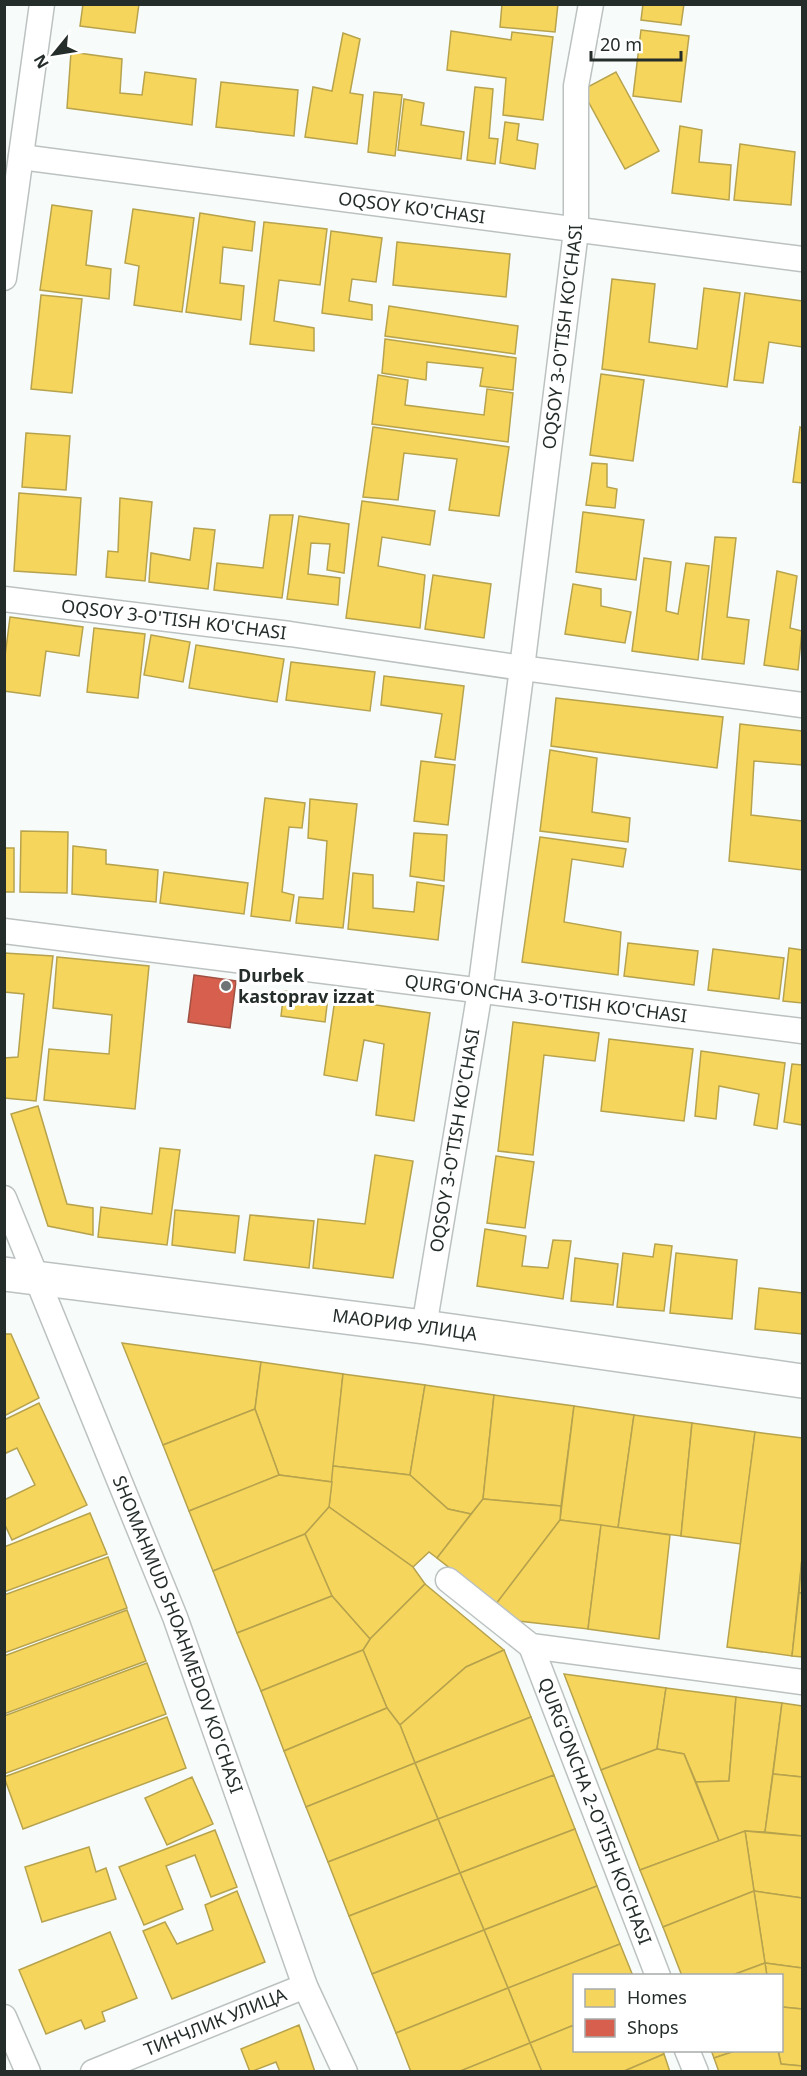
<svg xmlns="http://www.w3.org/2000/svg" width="807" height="2076" font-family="'Noto Sans',sans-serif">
<rect width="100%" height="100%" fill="#f7fcfb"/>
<g fill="#f6d55c" stroke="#b7a34d" stroke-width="1.5">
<path d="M83,4h56l-4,29 -55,-7z"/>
<path d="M502,4h56l-3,28 -55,-5z"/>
<path d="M643,4h41l-3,21 -40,-5z"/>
<path d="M641,30l48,6 -8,66 -48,-6z"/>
<path d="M451,31l60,9 1,-8 41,5 -10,83 -40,-5 3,-37 -59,-8z"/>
<path d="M343,33l17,6 -10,54 13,2 -6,49 -52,-7 8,-50 19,4z"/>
<path d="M71,52l51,7 -2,34 22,2 3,-23 51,7 -4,46 -125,-17z"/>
<path d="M616,72l43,79 -34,18 -43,-79z"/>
<path d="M221,82l77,8 -4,46 -78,-9z"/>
<path d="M475,87l18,2 -4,49 9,1 -3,25 -28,-4z"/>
<path d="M374,92l28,3 -7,61 -27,-4z"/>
<path d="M404,99l20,4 -3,22 43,7 -3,27 -63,-9z"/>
<path d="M505,122l14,2 -2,16 21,4 -3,25 -35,-6z"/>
<path d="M680,126l22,4 -3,32 32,3 -2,35 -57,-7z"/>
<path d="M740,144l55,8 -4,53 -57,-5z"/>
<path d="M52,205l40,6 -6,54 25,4 -2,30 -69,-9z"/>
<path d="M133,209l61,9 -12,94 -48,-7 5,-39 -14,-3z"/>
<path d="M200,213l55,9 -3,29 -29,-4 -3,36 24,3 -3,34 -55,-8z"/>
<path d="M264,222l63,7 -7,56 -41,-5 -5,41 40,7v23l-64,-7z"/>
<path d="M331,231l51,7 -6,44 -24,-3 -3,22 23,4v15l-50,-7z"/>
<path d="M397,242l113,12 -4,43 -113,-12z"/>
<path d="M612,279l43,5 -6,58 48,7 7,-61 36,5 -13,94 -125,-18z"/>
<path d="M745,293l57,8v46l-33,-5 -6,41 -29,-3z"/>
<path d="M41,295l41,4 -10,94 -41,-4z"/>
<path d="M389,306l129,20 -3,28 -130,-18z"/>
<path d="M385,339l131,19 -3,32 -33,-4 3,-18 -56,-6 -1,18 -44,-7z"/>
<path d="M601,374l43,6 -11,81 -43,-6z"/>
<path d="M378,375l30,5 -3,25 79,10 3,-26 26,4 -5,49 -136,-18z"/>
<path d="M373,427l136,20 -10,69 -50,-6 8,-51 -53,-6 -6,47 -35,-3z"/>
<path d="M800,427l2,1v55l-9,-1z"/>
<path d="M26,433l44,3 -4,54 -44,-3z"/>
<path d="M592,463l15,1v23l10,2 -2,19 -29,-3z"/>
<path d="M19,493l62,5 -5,77 -62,-4z"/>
<path d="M120,498l32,4 -7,79 -39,-4 2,-26 10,1z"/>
<path d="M362,501l73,10 -5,34 -48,-8 -4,29 47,9 -5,53 -74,-10z"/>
<path d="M583,512l61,8 -8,60 -60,-8z"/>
<path d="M270,515h23l-11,83 -68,-8 3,-27 46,5z"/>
<path d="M299,516l50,8 -5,49 -17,-3 3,-26 -19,-1 -3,31 32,4 -2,27 -51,-6z"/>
<path d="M194,528l21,2 -7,59 -59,-7 2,-29 39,7z"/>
<path d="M715,537l21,1 -9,79 22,3 -5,44 -42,-5z"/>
<path d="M644,558l27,4 -5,49 12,3 8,-51 23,3 -11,94 -66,-9z"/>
<path d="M777,571l20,5 -7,52 12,3 -4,39 -34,-5z"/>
<path d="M433,575l58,9 -7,54 -59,-9z"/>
<path d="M573,584l28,5v17l30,6 -6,31 -60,-9z"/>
<path d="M10,617l73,10 -4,29 -33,-5 -6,45 -36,-5v-27z"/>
<path d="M94,628l51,6 -7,64 -51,-6z"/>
<path d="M151,635l39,7 -7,40 -39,-7z"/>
<path d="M196,645l88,14 -7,43 -88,-14z"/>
<path d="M291,662l84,10 -5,39 -84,-11z"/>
<path d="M384,676l80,10 -9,74 -20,-3 7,-43 -61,-9z"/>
<path d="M556,698l167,19 -6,51 -166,-22z"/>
<path d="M740,724l62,7v34l-48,-4 -3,54 51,6v49l-73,-9z"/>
<path d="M550,750l47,8 -5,54 38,6 -2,24 -88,-11z"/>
<path d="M421,761l34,4 -7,60 -34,-4z"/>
<path d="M265,798l40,5 -3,25 -13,-1 -7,65 12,3 -4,26 -39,-5z"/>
<path d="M310,799l47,5 -14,124 -47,-5 3,-26 24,2 4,-58 -19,-3z"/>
<path d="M21,831l47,1 -1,61 -47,-1z"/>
<path d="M414,833l33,2 -3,46 -34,-5z"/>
<path d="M540,837l86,12 -3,18 -51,-8 -8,63 57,10 -3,43 -96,-13z"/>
<path d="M73,846l33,4v14l52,6 -2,32 -84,-8z"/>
<rect x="4" y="848" width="10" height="44"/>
<path d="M164,872l84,11 -4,31 -84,-11z"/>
<path d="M353,873l20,2v33l41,4 3,-30 27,4 -6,54 -90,-11z"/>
<path d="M628,943l70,8 -4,34 -70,-9z"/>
<path d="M789,948l13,2v53l-19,-2z"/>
<path d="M713,949l71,9 -5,41 -71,-9z"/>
<path d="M4,953l49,3 -17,145 -32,-3v-40l14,-1 6,-63 -20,-2z"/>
<path d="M57,957l92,9 -14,143 -91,-9 5,-51 60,5 3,-39 -59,-7z"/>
<path d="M284,991l44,6 -3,25 -44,-6z"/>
<path d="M335,999l95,14 -16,108 -38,-6 8,-71 -20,-4 -7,41 -33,-6z"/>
<path d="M513,1022l86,11 -4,28 -51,-6 -11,100 -35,-4z"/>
<path d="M609,1039l84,10 -9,72 -83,-10z"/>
<path d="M701,1051l84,12 -8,66 -23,-4 5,-31 -40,-8 -3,33 -21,-3z"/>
<path d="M792,1064l10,1v60l-18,-3z"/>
<path d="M38,1106l29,98 26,4v27l-45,-9 -37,-112z"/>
<path d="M160,1148l20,2 -13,95 -69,-8 3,-30 51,7z"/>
<path d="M375,1155l38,6 -20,117 -80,-10 5,-49 47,5z"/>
<path d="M496,1156l38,6 -9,66 -38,-5z"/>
<path d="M175,1210l64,6 -4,37 -63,-8z"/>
<path d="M250,1215l64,6 -5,47 -65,-8z"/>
<path d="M485,1229l41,7 -4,30 26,2 5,-28 18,1 -8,58 -86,-13z"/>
<path d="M655,1244l17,2 -8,65 -47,-4 6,-54 30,4z"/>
<path d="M676,1253l61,7 -5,59 -62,-6z"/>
<path d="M575,1258l43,6 -5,41 -42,-4z"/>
<path d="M759,1288l43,5v41l-47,-5z"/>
<path d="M4,1334h7l28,64 -35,18z"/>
<path d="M122,1343l139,19 -6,47 -92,36z"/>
<path d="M261,1362l82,12 -11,108 -53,-7 -24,-66z"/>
<path d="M343,1374l82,11 -15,90 -77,-9z"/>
<path d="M425,1385l69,10 -11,104 -12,15 -23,-5 -38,-34z"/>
<path d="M494,1395l80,11 -13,100 -78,-7z"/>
<path d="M39,1403l48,102 -75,35 -8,-17v-23l31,-15 -18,-37 -13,6v-34z"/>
<path d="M574,1406l60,9 -16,113 -58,-8z"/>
<path d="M255,1409l24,66 -90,36 -26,-66z"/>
<path d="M634,1415l58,8 -11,113 -63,-8z"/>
<path d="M692,1423l63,9 -14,112 -60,-8z"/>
<path d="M755,1432l47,6v120l-10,98 -65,-9z"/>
<path d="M333,1466l77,9 38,34 23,5 -34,44 -8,-6 -16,15 -84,-60z"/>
<path d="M279,1475l53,7 -3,25 -24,27 -92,37 -24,-60z"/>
<path d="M483,1499l78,7 -1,14 -64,84 -59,-46z"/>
<path d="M329,1507l84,60 12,17 -55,55 -38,-43 -27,-62z"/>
<path d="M90,1513l17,41 -103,38v-45z"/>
<path d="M560,1520l41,5 -13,104 -70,-8 -22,-17z"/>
<path d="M601,1525l69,10 -11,104 -71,-10z"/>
<path d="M305,1534l27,62 -95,37 -24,-62z"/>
<path d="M108,1557l19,51 -123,45v-58z"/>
<path d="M802,1558v35h-3z"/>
<path d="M425,1584l79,66 -38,17 -66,58 -13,-17 -24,-58 7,-11z"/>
<path d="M799,1593h3v64l-10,-1z"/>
<path d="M332,1596l38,43 -7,11 -102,41 -24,-58z"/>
<path d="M127,1610l19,51 -142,53v-58z"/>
<path d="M363,1650l24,58 -103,43 -23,-60z"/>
<path d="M504,1650l27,67 -116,46 -15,-38 66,-58z"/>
<path d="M147,1663l19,51 -162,60v-58z"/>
<path d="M564,1674l102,14 -9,61 -56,21z"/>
<path d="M666,1688l70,9 -7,84 -33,1 -12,-28 -27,-5z"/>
<path d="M736,1697l46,6 -17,129 -20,-1 -26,10 -23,-59 33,-1z"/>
<path d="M782,1703l20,3v71l-29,-3z"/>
<path d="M387,1708l13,17 15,38 -109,44 -22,-56z"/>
<path d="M167,1717l19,51 -163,61 -19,-52z"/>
<path d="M531,1717l23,58 -116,44 -23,-56z"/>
<path d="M657,1749l27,5 35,87 -79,29 -39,-100z"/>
<path d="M415,1763l23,56 -110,43 -22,-55z"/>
<path d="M773,1774l29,3v59l-37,-4z"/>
<path d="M554,1775l21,54 -115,44 -22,-54z"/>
<path d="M192,1777l21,47 -46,21 -22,-47z"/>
<path d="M438,1819l22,54 -111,43 -21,-54z"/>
<path d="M575,1829l22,57 -113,44 -24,-57z"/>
<path d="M215,1830l22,57 -26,10 -16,-42 -29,11 17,43 -39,16 -25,-58z"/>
<path d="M745,1831l57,5v62l-48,-7z"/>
<path d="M745,1831l9,60 -91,36 -23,-57z"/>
<path d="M89,1847l7,25 10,-4 10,31 -74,23 -17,-55z"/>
<path d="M460,1873l24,57 -112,44 -23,-58z"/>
<path d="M597,1886l23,58 -112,44 -24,-58z"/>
<path d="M237,1891l28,71 -93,37 -29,-68 22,-9 12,22 36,-14 -8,-25z"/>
<path d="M754,1891l48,7v70l-37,-5z"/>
<path d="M754,1891l11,72 -35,13h-48l-19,-49z"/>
<path d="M484,1930l24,58 -112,45 -24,-59z"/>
<path d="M110,1932l27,66 -35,14 3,9 -20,8 -4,-9 -35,14 -27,-64z"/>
<path d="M620,1944l13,32h-59v49l-44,18 -22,-55z"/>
<path d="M765,1963l37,5v41l-20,-2v-31h-15z"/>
<path d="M765,1963l2,13h-37z"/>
<path d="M508,1988l22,55 -72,29h-47l-15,-39z"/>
<path d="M782,2007l20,2v57l-21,-2 -3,-14h4z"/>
<path d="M299,2025l16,47h-35l-4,-10 -26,10 -9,-23z"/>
<path d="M574,2025v25h88l2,4 -42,18h-80l-12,-29z"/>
<path d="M530,2043l12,29h-84z"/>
<path d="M711,2050h27l-24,8z"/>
<path d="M738,2050l40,1 3,13 21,2v6h-83l-5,-14z"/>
<path d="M664,2054l6,18h-48z"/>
</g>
<path fill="#d6604d" stroke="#a15143" stroke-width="1.5" d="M194,975l42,6 -6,47 -42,-6z"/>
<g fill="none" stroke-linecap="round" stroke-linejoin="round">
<defs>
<g id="street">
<path id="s1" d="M21,157l781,102"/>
<path d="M4,278l38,-274"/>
<path id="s2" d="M4,599l286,35 232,34 280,37"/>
<path id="s3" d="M4,931l798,100"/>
<path id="s4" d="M4,1198l171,419 130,369 40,86"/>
<path id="s5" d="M424,1327l56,-336 42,-323 54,-437v-145l15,-82"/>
<path d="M448,1580l83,66 271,36"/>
<path id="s6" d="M531,1646l127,330"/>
<path d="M4,2017l24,55"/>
<path d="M687,2050l9,22"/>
<path id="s7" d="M93,2072l212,-86"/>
</g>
<g id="secondary">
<path id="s8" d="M4,1274l420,53 378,54"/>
</g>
</defs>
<use href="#street" stroke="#bcc2c1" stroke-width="27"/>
<use href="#secondary" stroke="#bcc2c1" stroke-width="36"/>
<use href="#street" stroke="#fefffe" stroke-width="24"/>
<use href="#secondary" stroke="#fefffe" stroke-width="33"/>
</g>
<circle fill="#6e7574" stroke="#fff" stroke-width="2" cx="226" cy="986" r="6"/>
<g text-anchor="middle" stroke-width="6" stroke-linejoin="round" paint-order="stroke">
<g font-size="18" fill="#252d2b" stroke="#fff">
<text dy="6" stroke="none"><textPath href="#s1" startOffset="394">OQSOY KO'CHASI</textPath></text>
<text dy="6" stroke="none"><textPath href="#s5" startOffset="1000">OQSOY 3-O'TISH KO'CHASI</textPath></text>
<text dy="6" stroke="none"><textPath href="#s2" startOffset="171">OQSOY 3-O'TISH KO'CHASI</textPath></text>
<text dy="6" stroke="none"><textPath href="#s3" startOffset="546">QURG'ONCHA 3-O'TISH KO'CHASI</textPath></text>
<text dy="6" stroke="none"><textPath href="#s5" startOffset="189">OQSOY 3-O'TISH KO'CHASI</textPath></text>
<text dy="6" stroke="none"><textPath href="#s8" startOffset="404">МАОРИФ УЛИЦА</textPath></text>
<text dy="6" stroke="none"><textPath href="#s4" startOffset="470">SHOMAHMUD SHOAHMEDOV KO'CHASI</textPath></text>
<text dy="6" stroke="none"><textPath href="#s6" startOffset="177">QURG'ONCHA 2-O'TISH KO'CHASI</textPath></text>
<text dy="6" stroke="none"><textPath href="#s7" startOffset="132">ТИНЧЛИК УЛИЦА</textPath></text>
</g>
<g font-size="18" font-weight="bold" fill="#252d2b" stroke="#fff" text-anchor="start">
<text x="238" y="982">Durbek<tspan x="238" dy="21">kastoprav izzat</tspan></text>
</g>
</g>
<rect width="807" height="2076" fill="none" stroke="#252d2b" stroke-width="12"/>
<rect x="573" y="1974" width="210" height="78" fill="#ffffff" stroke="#a8abaa" stroke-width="1.5"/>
<rect x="585" y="1989" width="30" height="18" fill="#f6d55c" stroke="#a8abaa" stroke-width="1.5"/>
<text x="627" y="2004" font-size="18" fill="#252d2b">Homes</text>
<rect x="585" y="2019" width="30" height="18" fill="#d6604d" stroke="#a8abaa" stroke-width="1.5"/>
<text x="627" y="2034" font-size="18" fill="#252d2b">Shops</text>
<g transform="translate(54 54) rotate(240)" stroke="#ffffff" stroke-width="4.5" paint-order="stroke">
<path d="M0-4.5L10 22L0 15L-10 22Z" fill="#252d2b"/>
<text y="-9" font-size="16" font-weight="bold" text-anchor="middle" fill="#252d2b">N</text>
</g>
<path d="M591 51v9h90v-9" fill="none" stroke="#252d2b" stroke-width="3"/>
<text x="600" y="51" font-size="18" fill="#252d2b" stroke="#ffffff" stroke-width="4.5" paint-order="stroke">20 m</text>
</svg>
